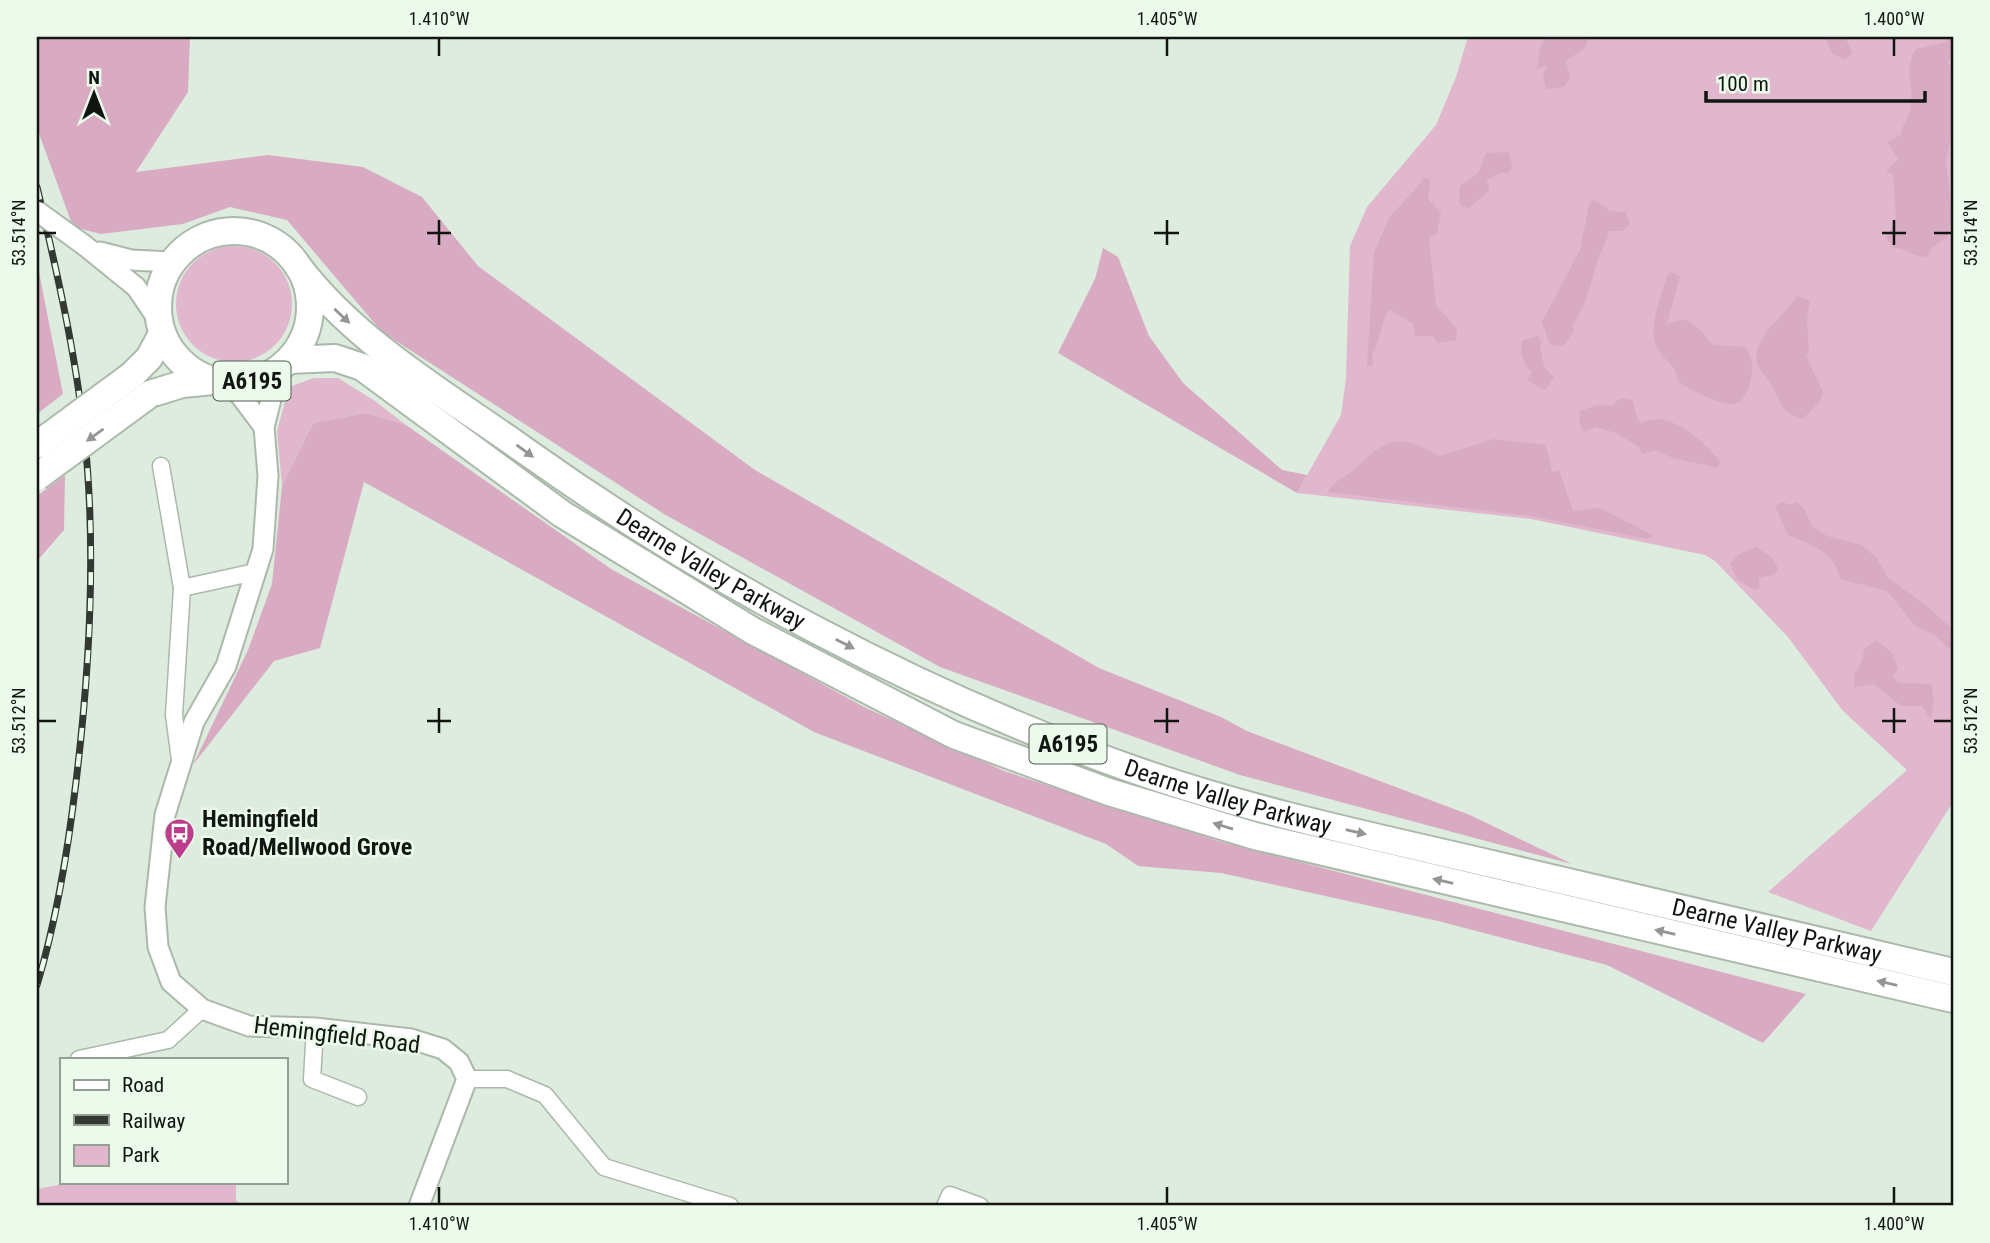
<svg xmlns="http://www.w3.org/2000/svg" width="1990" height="1243" font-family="'Roboto Condensed',sans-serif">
<rect width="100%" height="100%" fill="#ddecde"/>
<g fill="#e0b7cc">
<path d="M1468,37h485v765l-82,129 -103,-39 139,-122 -64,-59 -55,-74 -73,-76 -10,-6 -174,-36 -234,-26 44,-78 5,-37 4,-132 17,-39 69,-82 20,-48z"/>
<circle cx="234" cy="304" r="58"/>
<path d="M314,378h24l37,23 31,24 -40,-12 -53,10 -31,63 -5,-55 12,-44z"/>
<path d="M74,1182h162v19l10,5h-209v-17z"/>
</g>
<g fill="#d8abc2">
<path d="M37,37h153l-2,55 -52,80 132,-17 95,12 59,30 56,69 277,204 344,198 122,49 26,14 223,84 102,49 -332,-89 -300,-108 -276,-153 -282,-182 -95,-112 -57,-13 -47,17 -82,10 -28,-7 -36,-99z"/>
<path d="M1547,37h39l2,3 -3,8 -19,13 4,18 -6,8 -18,2 -3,-13 4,-11 -10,4 3,-23z"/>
<path d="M1825,37h20l8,17 -8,5 -13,-5z"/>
<path d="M1948,37h5v19l-6,5 6,10v58l-7,31 6,58 -5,20 -15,9 -5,10c-13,0 -21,-9 -34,-9l-7,-10 10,-20 -3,-43 -7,-4 12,-12 -11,-17 14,-7c1,-11 7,-15 9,-25 5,-22 -7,-41 6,-61l30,-7z"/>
<path d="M1509,152l3,15 -4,7 -5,-2 -17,8 4,10 -21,18 -7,-1 -3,-6 1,-15 18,-13 8,-20z"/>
<path d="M1426,177l4,4 -2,18 13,14 -4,21 -8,3 7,68 21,24 -1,11 -19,3 -4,-7h-18l-2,-12 -24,-15c-9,15 -7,30 -17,44l1,12 -6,1 7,-113 15,-35z"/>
<path d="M1593,199l17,12 16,1 4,12 -8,7h-13c-3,14 -11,25 -14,37 -5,21 -11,41 -23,58l2,5 -11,15 -13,-1 -8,-23 38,-72 9,-45z"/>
<path d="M1103,248l15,9 31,79 34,47 99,87 25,5 -10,18 -239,-140 37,-74z"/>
<path d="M37,262l26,132 -26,20z"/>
<path d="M1671,272l9,4 -13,48 17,-5 14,9 15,17 33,2c2,5 5,11 6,16 2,11 -4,40 -19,41 -14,1 -43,-14 -55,-23 -2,-15 -8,-16 -17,-27 -17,-21 0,-56 6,-78z"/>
<path d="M1797,296l13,5 -3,17 2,35 -3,3 17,36 -3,9 -17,18c-24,-8 -20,-14 -31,-33 -3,-7 -10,-12 -13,-18 -13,-28 26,-51 38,-72z"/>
<path d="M1537,336l5,6 -2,4 4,20 10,12 -9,12 -18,-10 5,-8c-9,-8 -13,-19 -10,-31z"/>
<path d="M1620,398l12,2 6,20 4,3c28,-15 62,20 79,39l-5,6c-20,-7 -42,-6 -59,-18l-15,4 -3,-7 -23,-14 -20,-6 -12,5 -5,-9 1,-12 17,-6 15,1z"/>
<path d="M366,413l40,12 205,144 255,139 138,63 215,70 587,153 -43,49 -156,-78 -169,-44 -217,-48 -83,-7 -32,-22 -292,-112 -450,-250 -44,166 -46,13 -81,104 55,-115 24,-66 10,-98 31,-63z"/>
<path d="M1494,439l52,6 6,27 7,-2 14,41 27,-3 54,28 -6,3 -118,-23 -202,-24c6,-13 19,-15 29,-25 30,-30 45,-34 82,-11z"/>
<path d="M65,475l-1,55 -27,31v-65z"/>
<path d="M1782,502l9,3 6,-3 8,8 7,16 15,10 32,8 17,13 12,21 39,28 24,22 2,-1v25l-19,-17 -19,-9 -28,-35 -47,-12c-4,-27 -30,-35 -52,-44l-13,-29z"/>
<path d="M1756,547l17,11 5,11 -4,6 -15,3v10l-5,2 -16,-10 -8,-16 9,-10z"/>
<path d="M1876,640l16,13 6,16 -5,8 5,6 33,1 3,16 -3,20 -9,-14h-21l-27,-22 -19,3 -1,-12 6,-9 5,-18z"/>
</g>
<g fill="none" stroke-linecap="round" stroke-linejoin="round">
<defs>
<g id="minor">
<path d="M161,466l21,122 -8,127 6,45"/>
<path d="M182,588l73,-16"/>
<path d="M315,1028l-3,51 46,18"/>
<path d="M79,1059l89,-19 34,-31"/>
<path d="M467,1079h40l38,16 59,72 126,39"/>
<path d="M945,1206l5,-11 30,11"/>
</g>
<g id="tertiary">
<path d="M84,245l52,42 23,34"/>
<path d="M100,252l31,8 41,2"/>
<path d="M279,368l-15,59 4,49 -5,73 -37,117 -32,56 -29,93 -10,92 3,40 13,35 31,27 47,17 66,2 96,11 32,10 16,13 8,17 -48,127"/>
<path d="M223,382l17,13 24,32"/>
</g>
<g id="trunk">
<circle cx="234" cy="307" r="76"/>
<path id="s1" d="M297,265c59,78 148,129 227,185 182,130 397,245 608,319 113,40 230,65 347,92 158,37 316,74 474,111"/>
<path d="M289,360l46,-2 27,9 200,147 191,117 201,104 155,57 146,44 698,163"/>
<path d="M132,375l17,-17 13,-24"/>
<path d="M150,394l32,-10 32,-3"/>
</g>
</defs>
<use href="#minor" stroke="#abb9ab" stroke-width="19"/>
<use href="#tertiary" stroke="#abb9ab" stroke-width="23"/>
<use href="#trunk" stroke="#abb9ab" stroke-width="30"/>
<use href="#minor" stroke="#fff" stroke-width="16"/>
<use href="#tertiary" stroke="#fff" stroke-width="19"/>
<use href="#trunk" stroke="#fff" stroke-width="26"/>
<defs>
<path id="rail" d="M37,187c19,81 38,163 47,245 13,116 6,235 -8,350 -8,68 -19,137 -39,203"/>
</defs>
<use href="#rail" stroke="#323933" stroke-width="7"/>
<use href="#rail" stroke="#ebfaeb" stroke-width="4.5" stroke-dasharray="13" stroke-linecap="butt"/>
<defs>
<path id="tertiary-bridge" d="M37,211l47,34"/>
<g id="trunk-bridge">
<path d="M37,445l95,-70"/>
<path d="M37,477l113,-83"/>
</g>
</defs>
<use href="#tertiary-bridge" stroke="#abb9ab" stroke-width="23" stroke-linecap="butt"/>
<use href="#trunk-bridge" stroke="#abb9ab" stroke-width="30" stroke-linecap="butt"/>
<use href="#tertiary-bridge" stroke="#fff" stroke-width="19"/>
<use href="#trunk-bridge" stroke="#fff" stroke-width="26"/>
</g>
<defs><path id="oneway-solid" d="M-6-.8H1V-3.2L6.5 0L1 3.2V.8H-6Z" transform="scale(1.75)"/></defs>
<g fill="#949694">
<use href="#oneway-solid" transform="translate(342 316) rotate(43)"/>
<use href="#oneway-solid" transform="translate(95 435) rotate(144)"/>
<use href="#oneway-solid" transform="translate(525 451) rotate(36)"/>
<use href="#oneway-solid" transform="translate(845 644) rotate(27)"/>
<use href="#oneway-solid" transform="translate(1223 826) rotate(-163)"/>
<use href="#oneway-solid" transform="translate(1356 832) rotate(13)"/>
<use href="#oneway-solid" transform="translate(1443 881) rotate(-167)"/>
<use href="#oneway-solid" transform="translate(1665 932) rotate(-167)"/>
<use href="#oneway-solid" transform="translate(1887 983) rotate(-167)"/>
</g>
<path fill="none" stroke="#111612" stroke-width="2.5" d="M439,38v18M1167,38v18M1894,38v18M439,220v25M1167,220v25M1894,220v25M38,233h18M427,233h24M1154,233h25M1882,233h24M1934,233h18M439,708v25M1167,708v25M1894,708v25M38,721h18M427,721h24M1154,721h25M1882,721h24M1934,721h18M439,1187v17M1167,1187v17M1894,1187v17"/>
<defs>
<symbol id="bus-pin" viewBox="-11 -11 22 30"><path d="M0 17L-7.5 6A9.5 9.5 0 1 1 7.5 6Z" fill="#bb3d8b" stroke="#ebfaeb"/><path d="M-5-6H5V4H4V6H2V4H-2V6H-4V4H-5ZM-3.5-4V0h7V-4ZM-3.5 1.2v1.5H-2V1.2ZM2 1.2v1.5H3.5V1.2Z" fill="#fff"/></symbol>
</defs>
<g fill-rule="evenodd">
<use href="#bus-pin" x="162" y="816" width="35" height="47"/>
</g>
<g text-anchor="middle" stroke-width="5" stroke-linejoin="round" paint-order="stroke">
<g fill="#ebfaeb" stroke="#525a53" stroke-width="2">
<rect x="213.5" y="361.5" width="77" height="39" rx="5"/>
<rect x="1029.5" y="724.5" width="77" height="39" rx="5"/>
</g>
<g font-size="23" font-weight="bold" fill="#111612">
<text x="252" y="389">A6195</text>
<text x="1068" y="752">A6195</text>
</g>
<g font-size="24" fill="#111612" stroke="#ebfaeb">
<text dy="8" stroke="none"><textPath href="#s1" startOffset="516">Dearne Valley Parkway</textPath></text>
<text dy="8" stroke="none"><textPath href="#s1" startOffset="1083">Dearne Valley Parkway</textPath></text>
<text dy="8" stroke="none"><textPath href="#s1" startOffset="1648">Dearne Valley Parkway</textPath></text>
<text transform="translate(337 1035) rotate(7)" y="8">Hemingfield Road</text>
</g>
<g font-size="24" font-weight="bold" fill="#111612" stroke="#ebfaeb" text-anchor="start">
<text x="202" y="827">Hemingfield<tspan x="202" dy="28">Road/Mellwood Grove</tspan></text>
</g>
</g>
<rect width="1990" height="1243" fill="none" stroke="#ebfaeb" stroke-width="77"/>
<rect x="60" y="1058" width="228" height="126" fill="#ebfaeb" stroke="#949f94" stroke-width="2"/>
<rect x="74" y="1080" width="35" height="10" fill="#ffffff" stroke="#949f94" stroke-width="2"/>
<text x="122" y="1092" font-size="21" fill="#111612">Road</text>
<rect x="74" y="1115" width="35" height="10" fill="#323933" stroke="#949f94" stroke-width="2"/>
<text x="122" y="1128" font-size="21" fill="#111612">Railway</text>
<rect x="74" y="1145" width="35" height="21" fill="#e0b7cc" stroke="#949f94" stroke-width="2"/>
<text x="122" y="1162" font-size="21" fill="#111612">Park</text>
<g transform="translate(94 94)" stroke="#ebfaeb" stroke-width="5" paint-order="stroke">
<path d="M0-5L12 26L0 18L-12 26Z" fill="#111612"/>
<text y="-10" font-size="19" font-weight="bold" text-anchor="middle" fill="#111612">N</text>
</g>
<path d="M1706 91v10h219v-10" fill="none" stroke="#111612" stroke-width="3.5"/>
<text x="1717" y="91" font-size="21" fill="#111612" stroke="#ebfaeb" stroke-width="5" paint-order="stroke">100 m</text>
<rect x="38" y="38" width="1914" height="1166" fill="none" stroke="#111612" stroke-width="2.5"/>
<g font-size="18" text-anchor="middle" fill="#111612">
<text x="439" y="25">1.410°W</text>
<text x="1167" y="25">1.405°W</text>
<text x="1894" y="25">1.400°W</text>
<text transform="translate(19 233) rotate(-90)" y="6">53.514°N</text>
<text transform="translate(1971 233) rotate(-90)" y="6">53.514°N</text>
<text transform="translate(19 721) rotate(-90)" y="6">53.512°N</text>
<text transform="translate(1971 721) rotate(-90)" y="6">53.512°N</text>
<text x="439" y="1230">1.410°W</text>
<text x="1167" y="1230">1.405°W</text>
<text x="1894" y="1230">1.400°W</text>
</g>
</svg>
